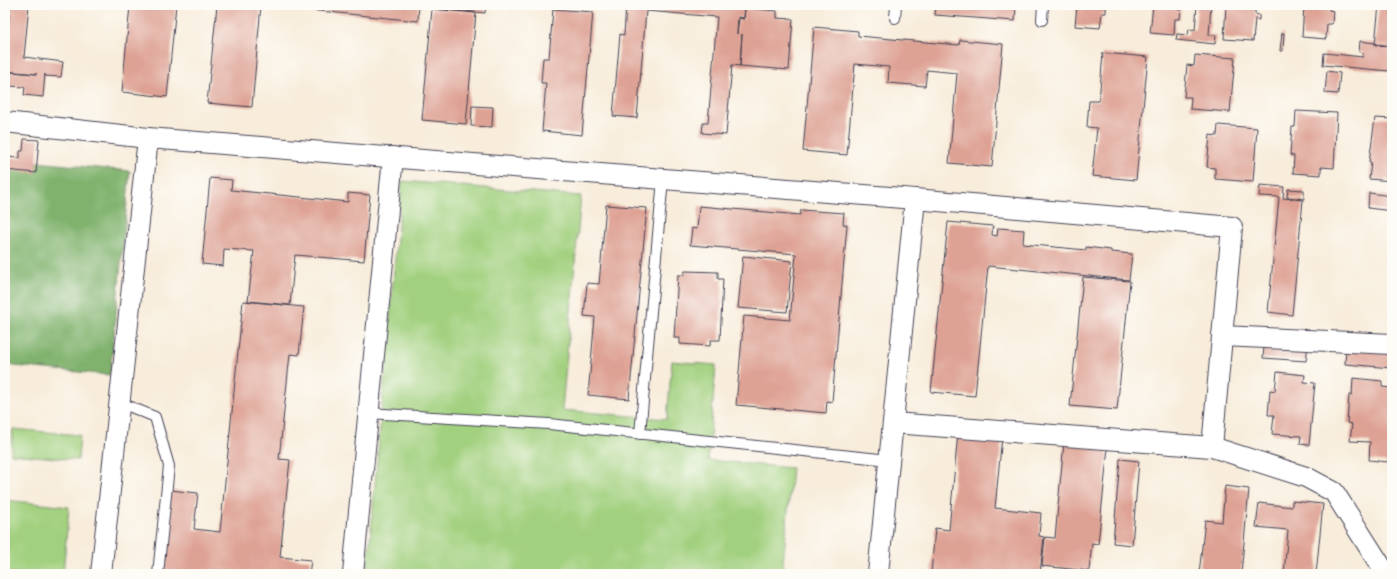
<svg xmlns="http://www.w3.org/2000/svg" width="1397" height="579" font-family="'Patrick Hand',sans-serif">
<rect width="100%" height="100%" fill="#fdfcf7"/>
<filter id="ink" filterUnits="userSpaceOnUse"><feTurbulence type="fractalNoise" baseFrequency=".025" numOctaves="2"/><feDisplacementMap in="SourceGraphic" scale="8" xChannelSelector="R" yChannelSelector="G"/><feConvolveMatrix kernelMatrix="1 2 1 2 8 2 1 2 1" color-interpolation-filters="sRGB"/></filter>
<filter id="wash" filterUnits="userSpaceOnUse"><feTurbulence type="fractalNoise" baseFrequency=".012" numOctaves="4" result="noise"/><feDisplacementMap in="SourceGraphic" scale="16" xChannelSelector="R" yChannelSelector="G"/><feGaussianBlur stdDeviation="0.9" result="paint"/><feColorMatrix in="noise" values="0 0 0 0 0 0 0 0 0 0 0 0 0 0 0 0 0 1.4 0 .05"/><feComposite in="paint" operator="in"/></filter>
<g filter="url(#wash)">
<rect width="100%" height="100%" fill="#f8ecda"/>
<g fill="#a1d07e" stroke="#62795c">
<path d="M402,181l179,15 -19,214 105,9 5,-58 44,4 -8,95 84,8 -10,106h-415z"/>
<path d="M13,429l67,6 -2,25 -67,-6z"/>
<path d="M5,500l64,7 -6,67h-58z"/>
</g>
<path fill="#80b26d" stroke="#516a54" d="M5,159l125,12 -20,204 -105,-10z"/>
<g id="blocks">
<g fill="#dea294">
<path d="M10,5h19l-5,52 39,5 -2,15 -16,-1v-2l-2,23 -19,-2 1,-8 -16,-1 1,-14 27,2 -32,-3z"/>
<path d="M130,5h46l-9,92 -45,-5z"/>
<path d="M217,5h44l-9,102 -45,-4z"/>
<path d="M269,5h150l-1,16 -149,-15z"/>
<path d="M432,5h54l-1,8 -53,-5z"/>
<path d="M626,5h112l-1,3h8l-1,10 -6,-1 -1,17 2,-16 5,1 1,-11 32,3v7l16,1 -4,51 -49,-4 2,-32 -2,32 -8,-1 -6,70 -24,-2 1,-10h5l9,-106 -71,-6 -9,107 -24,-2 7,-82 4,1z"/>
<path d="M936,5h80l-1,16 -80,-6z"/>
<path d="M1077,5h29v8h-4l-2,15 -25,-2z"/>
<path d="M1153,5l28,1 -1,13h-5l-1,16 -24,-2z"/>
<path d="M1197,5h14l-2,30h7l-1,9 -39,-4 1,-6 11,1 1,-6 6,1z"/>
<path d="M1226,5h29v9l4,1v5l-4,-1 -2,22 -29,-2z"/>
<path d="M1304,5h25v5l4,1 -1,13h-5l-1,15 -24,-2z"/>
<path d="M1379,5h13v41l-17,-2z"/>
<path d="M432,9l44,4 -10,111 -44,-4z"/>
<path d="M553,9l40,3 -11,123 -40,-4 4,-48h-5l2,-25h6z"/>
<path d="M814,27l44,4v5l101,9 1,-5 43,4 -11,123 -43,-4 8,-90 -30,-3 -2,16 -37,-3 1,-16 -34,-3 -8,91 -44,-4z"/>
<path d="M1282,33h2l-1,18h-3z"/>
<path d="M1360,41l15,2v2l15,1 -1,25 -66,-6 1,-12 39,4v-4l-4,-1z"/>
<path d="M1103,53l45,4 -12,123 -44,-4 5,-48 -10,-1 2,-26h10z"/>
<path d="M1195,55l40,3 -5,54 -40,-3 1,-12h-7l3,-32 7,1z"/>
<path d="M1327,71l13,2 -2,21 -13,-1z"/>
<path d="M472,106l21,1 -1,20 -21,-1z"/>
<path d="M1296,111l41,2 -3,55 -13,-1v8l-28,-2 1,-17 -4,-1 2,-28h3z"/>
<path d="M1375,118l17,1v62l-23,-2 2,-17h-2z"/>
<path d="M1218,125l39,3 -4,54 -38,-3v-11l-8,-1 3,-32 7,1z"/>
<path d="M24,139l15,1 -3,33 -31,-3v-13l15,1v-7h3z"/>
<path d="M210,178l22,2 -1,10 117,12v-9l22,2 -6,66 -69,-6 -5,50 -42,-4 6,-50 -30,-2 -1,17 -21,-2z"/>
<path d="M1260,185l24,2 -1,11 20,2 -11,115 -24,-3 11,-115 -20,-1z"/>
<path d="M1288,189l16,1v9l-17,-2z"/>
<path d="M1369,193l23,3v15l-24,-3z"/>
<path d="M606,205l41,3 -18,191 -41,-4 7,-78 -11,-1 3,-33 12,1z"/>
<path d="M699,206l101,9 1,-5 43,3 -1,11 4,1 -15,177 -5,-1 -1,12 -90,-8 8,-89 46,4 6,-66 -106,-9 2,-17 5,1z"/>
<path d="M948,222l45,4 -1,9 5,1 1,-8 26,2 -1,14 63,6v-3l25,3v2l21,2 -3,26 -141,-14 -13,130 -44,-4z"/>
<path d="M743,256l49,5 -5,51 -49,-4z"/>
<path d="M685,271l33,1v7h5l-3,61h-9l-1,6 -30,-2v-6h-6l4,-63h6z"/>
<path d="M1083,277l47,4 -13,129 -47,-4z"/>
<path d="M243,301l61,6 -5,48 -9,-1 -11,105 11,1 -10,97 31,3 -2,14h-148l9,-84 28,3 -4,36 26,3z"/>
<path d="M1265,336l43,9 -2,16 -43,-3z"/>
<path d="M1346,349l46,3v16l-47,-4z"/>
<path d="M1277,372l28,3 -1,7 11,1 -6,62 -9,-1 1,-8 -29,-2 2,-19h-6l2,-25 5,1z"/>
<path d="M1353,378l29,3v6l10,1v28l-4,46 -19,-2 1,-18 -20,-1 2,-17 -5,-1 2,-28h3z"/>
<path d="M958,432l44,4 -7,72 46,5 -2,23 5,1 -4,37h-109l4,-46 14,2z"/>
<path d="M1064,442l44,5 -10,97 -6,-1 -3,28 -47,-5 3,-29 10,1z"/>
<path d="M1120,459l19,2 -7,84 -19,-2z"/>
<path d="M1225,486l24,3 -8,85h-42l6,-54 17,2z"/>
<path d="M1292,501l31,3 -7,70h-32l4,-44 -32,-3 3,-24 33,4z"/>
</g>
</g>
</g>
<g filter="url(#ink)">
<use href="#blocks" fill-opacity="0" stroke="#424053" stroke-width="1"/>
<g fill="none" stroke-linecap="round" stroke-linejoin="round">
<defs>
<g id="service">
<path d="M895,18l1,-13"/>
<path d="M1042,20l1,-15"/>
<path d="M119,402l36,15 14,49 -11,108"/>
<path d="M368,413l181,11 340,36"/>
<path d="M640,434l23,-255"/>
</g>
<g id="minor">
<path d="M5,122l143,16 767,61 317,28 -20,220"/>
<path d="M1222,336l170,8"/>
<path d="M893,423l319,24 94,30 28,15 52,82"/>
<path d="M101,574l47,-436"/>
<path d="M353,574l40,-417"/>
<path d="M878,574l37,-375"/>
</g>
</defs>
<use href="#service" stroke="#424053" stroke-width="12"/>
<use href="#minor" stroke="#424053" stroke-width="22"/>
<use href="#service" stroke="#fff" stroke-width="10"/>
<use href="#minor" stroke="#fff" stroke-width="20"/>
</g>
</g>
<rect width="1397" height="579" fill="none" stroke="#fdfcf7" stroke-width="20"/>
</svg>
